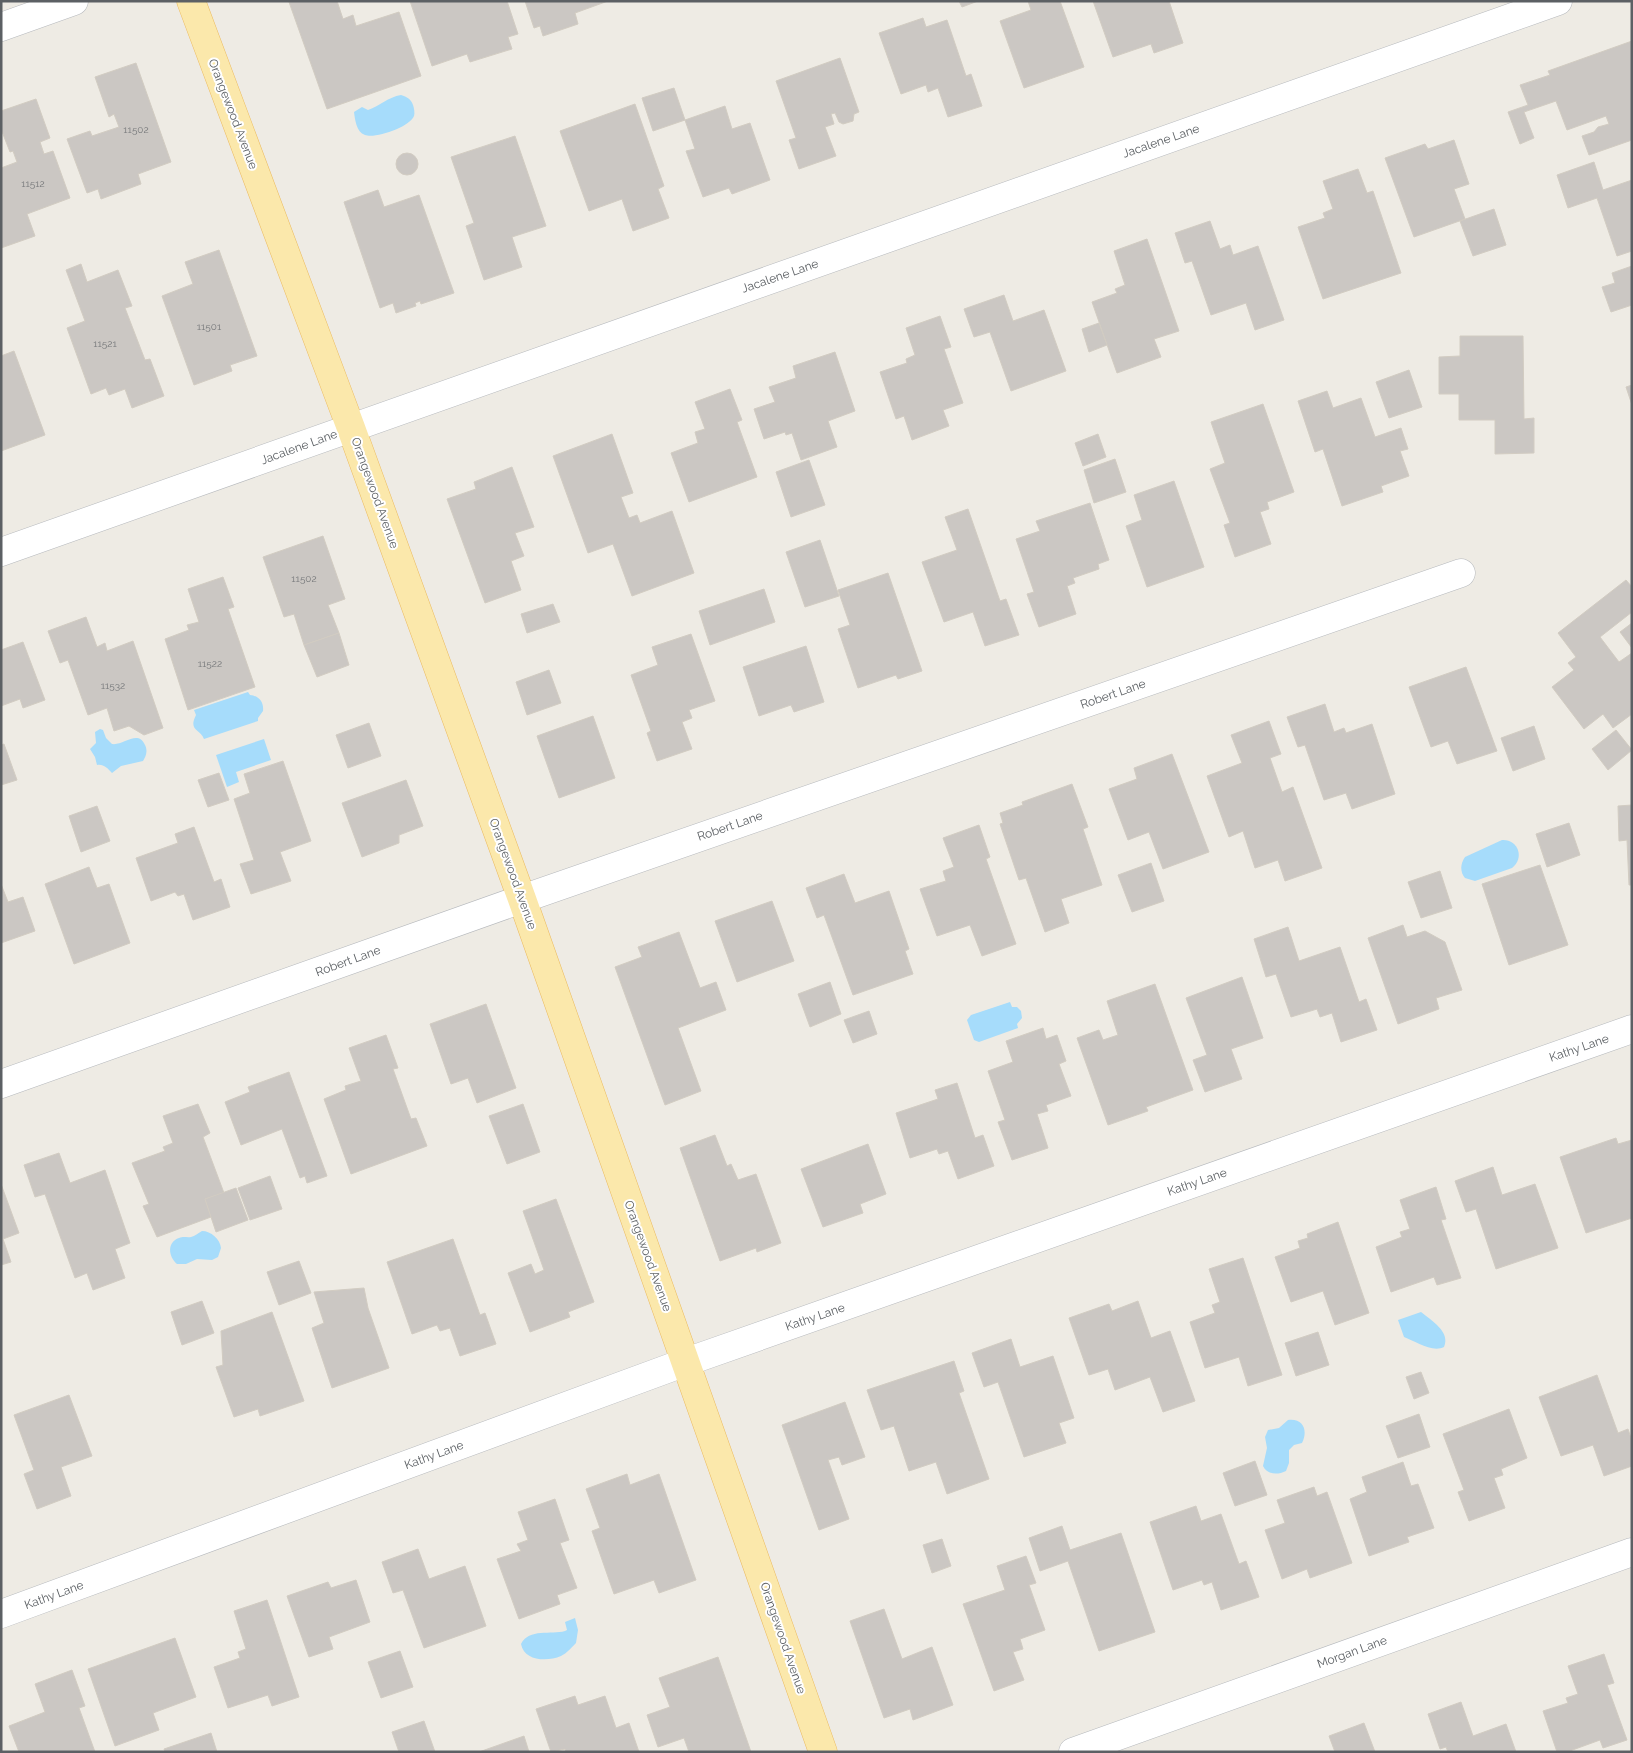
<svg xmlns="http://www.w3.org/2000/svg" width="1633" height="1753" font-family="Raleway,sans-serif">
<rect width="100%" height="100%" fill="#eeebe4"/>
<g fill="#a6dcfb">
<path d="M401,95c6,2 10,4 12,10 1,3 2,8 1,11 -4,11 -39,23 -49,19 -9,-3 -10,-16 -11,-23l8,-5 6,3c12,-4 20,-13 33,-15z"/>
<path d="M248,692l2,3c9,1 14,7 13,16l-5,7v3l-54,18c-4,-10 -16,-8 -8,-24l-2,-5z"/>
<path d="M100,729l3,1 3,8 6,6c11,2 26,-15 33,1 3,6 1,11 -2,16l-22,5 -9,7c-5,-5 -8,-9 -15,-8l-2,-8 -5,-8 6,-6 -1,-11z"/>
<path d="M264,739l7,21 -35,12 3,10 -12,5 -11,-32z"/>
<path d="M1502,840c16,-1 23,18 10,28l-37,13 -10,-3c-5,-6 -5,-14 0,-21z"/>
<path d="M1010,1002l2,5h5l4,4 1,7 -5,6 1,4 -39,14 -5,-2 -7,-20 4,-5z"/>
<path d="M202,1231c9,0 18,8 19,17l-3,9 -6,3 -15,-1 -11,5h-9c-9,-8 -10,-22 2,-26 5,-2 8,0 12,-1 4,-1 7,-4 11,-6z"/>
<path d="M1421,1312c10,8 30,20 23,35 -12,6 -29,-6 -40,-10l-6,-17z"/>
<path d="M1288,1420c16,-2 20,11 14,23l-8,2 -5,5v13l-3,8c-8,4 -19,4 -23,-5l4,-18 -2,-11 3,-7 11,-2z"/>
<path d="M575,1618l3,12 -2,13c-5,5 -9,10 -15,13 -14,6 -37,5 -40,-12 8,-16 30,-9 44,-13l2,-1 -2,-8z"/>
</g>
<g fill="#cbc7c3" stroke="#d2ccc2">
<path d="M292,1h45l6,18 10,-4 3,11 43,-14 22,64 -94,33 -38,-107z"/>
<path d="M410,1h97l11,33 -10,3 4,12 -42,13 -3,-8 -35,12z"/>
<path d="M525,1h83l-33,12 3,11 -35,12 -3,-10 -6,2z"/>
<path d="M959,1h19l-16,6z"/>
<path d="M1028,1h32l24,66 -60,21 -24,-67 31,-11z"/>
<path d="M1093,1h76l14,42 -29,10 -3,-9 -38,13z"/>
<path d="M923,18l3,9 21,-7 19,56 5,-2 11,32 -34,11 -10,-29 -10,4 -2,-7 -25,9 -22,-61z"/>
<path d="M1632,41v99l-43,15 -7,-19 12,-4 4,-5 11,-3 -3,-8 -39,14 -11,-29 -32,11 10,26 -14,6 -12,-32 20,-7 -8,-20 30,-10 -2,-4z"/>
<path d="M840,58l19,54 -5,2 -1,7 -10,3 -4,-2 -4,-9 -4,1 3,10 -9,3 11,29 -37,13 -10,-29 7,-2 -20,-57z"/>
<path d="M136,63l35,99 -33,12 3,10 -40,15 -3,-10 -11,4 -20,-54 23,-8 2,5 27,-9 -5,-13 -5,3 -14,-40z"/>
<path d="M674,88l11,32 -32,11 -11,-33z"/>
<path d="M36,99l14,39 -10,4 4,12 9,-3 17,47 -43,16 8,22 -34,12v-80l16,-6 -4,-11 -3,1 -9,-23v-18z"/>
<path d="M635,104l29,82 -6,3 11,29 -36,13 -11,-32 -33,12 -29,-80z"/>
<path d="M725,106l7,23 18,-6 20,57 -38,14 -3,-6 -26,9 -17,-46 9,-2 -10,-29z"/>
<path d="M515,136l31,90 -34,11 10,30 -38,13 -18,-54 8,-3 -23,-66z"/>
<path d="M1454,140l15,44 -15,5 11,30 -51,18 -29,-79 40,-14 3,5z"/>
<circle cx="407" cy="164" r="11"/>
<path d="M1594,162l9,28 29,-10v71l-15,5 -20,-58 -29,10 -11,-33z"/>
<path d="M1358,169l9,24 6,-2 28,82 -78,26 -25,-72 27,-9 -2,-5 10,-4 -10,-28z"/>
<path d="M378,190l6,17 35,-12 35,98 -33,11 -1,-3 -5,2 1,3 -20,7 -3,-10 -13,5 -36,-106z"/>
<path d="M1494,209l12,36 -33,11 -13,-35z"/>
<path d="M1210,221l10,28 10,-4 3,10 25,-9 26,74 -29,10 -9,-27 -35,12 -19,-54 -7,2 -10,-30z"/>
<path d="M1147,239l32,92 -25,8 7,18 -44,16 -25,-71 25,-9 -2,-4 10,-4 -11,-34z"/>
<path d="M219,250l38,106 -27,9 2,6 -38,14 -32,-89 31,-12 -8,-22z"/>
<path d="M81,264l6,18 31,-12 14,36 -7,2 20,52 5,-1 14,37 -32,12 -7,-19 -16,6 -3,-7 -15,6 -24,-66 18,-7 -19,-51z"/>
<path d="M1632,266v39l-21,7 -9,-25 13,-4 -3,-10z"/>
<path d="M1004,295l9,26 31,-11 22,61 -55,20 -21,-59 -16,5 -10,-28z"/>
<path d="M940,316l11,31 -7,2 19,54 -20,7 6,16 -37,14 -8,-24 -8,3 -16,-47 27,-9 -1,-4 9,-4 -9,-27z"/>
<path d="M1099,323l8,22 -18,7 -7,-23z"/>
<path d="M1460,336h63l1,83 10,-1v35l-39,1v-34h-36v-26h-20v-37l21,-1z"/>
<path d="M14,351l31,84 -44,16v-95z"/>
<path d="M835,352l20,59 -27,10 9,26 -36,13 -9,-27 -6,2 -1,-3 -21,7 -10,-30 21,-7 -6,-15 27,-9 -3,-12z"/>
<path d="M1409,370l13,37 -33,11 -13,-36z"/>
<path d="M1632,385v20l-6,-18z"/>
<path d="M730,389l12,31 -5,2 20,55 -68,25 -18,-49 27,-10 -3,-11 10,-3 -10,-27z"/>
<path d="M1327,391l6,17 28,-10 14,39 26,-9 7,21 -8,2 9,25 -28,10 2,6 -41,14 -19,-57 -8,3 -17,-51z"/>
<path d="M1263,404l31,88 -27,10 2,7 -9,3 11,32 -36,13 -11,-32 6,-2 -20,-54 15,-6 -14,-41z"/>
<path d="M612,434l21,59 -12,4 8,21 8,-3 3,8 32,-12 22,62 -62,23 -19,-52 -25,9 -35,-97z"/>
<path d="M1098,434l8,23 -23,9 -8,-23z"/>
<path d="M1115,459l11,33 -32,11 -10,-33z"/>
<path d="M809,460l16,45 -34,12 -15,-45z"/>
<path d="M512,467l22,60 -19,6 9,23 -13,5 10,29 -36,13 -38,-104 29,-10 -2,-7z"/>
<path d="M1174,481l30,86 -57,20 -21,-61 16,-6 -8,-25z"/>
<path d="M1090,503l19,57 -11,4 1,5 -26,9 2,5 -8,3 9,28 -37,13 -12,-33 7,-2 -18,-53 24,-8 -4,-10z"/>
<path d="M968,509l32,92 6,-2 13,36 -34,11 -12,-34 -29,10 -22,-60 35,-12 -12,-33z"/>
<path d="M323,536l22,63 -17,6 11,28 -35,12 -10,-31 -10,3 -21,-60z"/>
<path d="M820,540l19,56 -34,11 -19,-55z"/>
<path d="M888,573l34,98 -24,8 -2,-4 -38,13 -20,-59 12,-4 -12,-35z"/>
<path d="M223,577l11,30 -6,2 27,78 -67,23 -23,-71 24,-9 -2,-5 12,-3 -11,-33z"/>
<path d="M1626,580l6,7v25l-32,25 19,25 13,-9v61l-19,14 -10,-14 -19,15 -32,-42 22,-17 -6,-7 8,-6 -18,-24z"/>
<path d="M764,589l11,33 -65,23 -11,-34z"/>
<path d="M553,604l7,18 -33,11 -6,-19z"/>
<path d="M86,617l11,30 8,-4 2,8 26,-10 30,87 -19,7 -15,-9 -15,5 -7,-23 -19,7 -20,-55 -8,3 -12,-32z"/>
<path d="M1632,623v25l-12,-16z"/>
<path d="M339,633l10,32 -32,12 -13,-32z"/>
<path d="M691,634l24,67 -26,9 3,8 -10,4 10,27 -35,12 -10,-28 4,-2 -20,-56 27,-10 -6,-18z"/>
<path d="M23,642l22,58 -22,8 -3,-9 -19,7v-56z"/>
<path d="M806,646l18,56 -30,10 -3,-7 -32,11 -16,-49z"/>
<path d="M1466,667l31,84 -40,13 -9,-23 -17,6 -22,-60z"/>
<path d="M549,670l12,33 -34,12 -11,-33z"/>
<path d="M1325,704l9,28 10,-4 2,5 26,-9 23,70 -43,15 -6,-16 -22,7 -19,-55 -7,2 -11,-30z"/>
<path d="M593,716l22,62 -56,20 -22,-62z"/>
<path d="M1269,721l12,33 -11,4 12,34 11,-5 29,81 -37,13 -7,-21 -23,8 -12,-37 -14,6 -22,-61 35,-13 -11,-28z"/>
<path d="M369,723l12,33 -33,12 -12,-33z"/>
<path d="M1534,726l11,33 -32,12 -12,-33z"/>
<path d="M1616,730l16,20 -24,20 -16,-21z"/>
<path d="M4,744l13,36 -16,5v-40z"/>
<path d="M1172,754l37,98 -46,17 -14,-37 -21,8 -19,-51 28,-10 -3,-11z"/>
<path d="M283,761l28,80 -31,11 11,29 -40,13 -11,-30 14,-4 -20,-61 16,-6 -6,-19z"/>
<path d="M219,773l10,27 -21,7 -10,-27z"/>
<path d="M406,780l17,46 -24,9v8l-37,14 -20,-54z"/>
<path d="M1072,784l16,43 -5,2 19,56 -41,14 8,24 -24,9 -19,-54 -7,2 -19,-56 3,-1 -3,-10 23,-8 -1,-3z"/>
<path d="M1632,805v80h-3l-2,-45 -8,1 -1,-35z"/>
<path d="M97,806l13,35 -29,11 -12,-36z"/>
<path d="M1569,823l11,32 -33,12 -11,-33z"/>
<path d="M979,825l11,32 -4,2 30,85 -34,12 -12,-31 -33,11 -17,-47 26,-8 -3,-10 11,-4 -11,-29z"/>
<path d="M194,827l20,55 7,-3 9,28 -37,13 -9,-26 -6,2 -3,-4 -24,9 -15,-43 42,-15 -3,-9z"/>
<path d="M1151,863l13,38 -32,11 -14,-37z"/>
<path d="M1540,865l28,80 -59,20 -27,-81z"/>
<path d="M89,867l8,21 12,-4 21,59 -56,21 -29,-80z"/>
<path d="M1440,871l12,37 -31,10 -13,-36z"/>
<path d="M844,874l11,29 34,-12 20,58 -4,2 8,23 -60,21 -29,-80 -7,3 -11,-30z"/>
<path d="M1,884l7,18 15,-5 12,34 -34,12z"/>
<path d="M772,901l22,60 -57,21 -22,-61z"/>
<path d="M1403,925l4,12 18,-6 20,11 17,48 -26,8 3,11 -41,15 -30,-86z"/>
<path d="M1288,927l11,34 41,-14 19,55 7,-3 11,31 -36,12 -9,-29 -12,4 -3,-8 -26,8 -15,-43 -10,3 -12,-38z"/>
<path d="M679,932l21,56 16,-6 10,28 -48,18 23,63 -36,14 -50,-138 27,-10 -4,-10z"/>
<path d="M1242,977l21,61 -32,11 11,30 -37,13 -12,-32 14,-5 -21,-57z"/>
<path d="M830,982l11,32 -31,13 -12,-33z"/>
<path d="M1155,984l38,106 -47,17 2,4 -40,14 -31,-87 22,-8 4,10 15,-5 -11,-34z"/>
<path d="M486,1004l30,84 -39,15 -9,-25 -17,6 -21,-60z"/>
<path d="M869,1011l8,23 -24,9 -9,-23z"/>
<path d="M1043,1028l3,11 11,-4 9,26 -7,3 12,32 -25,9 2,6 -11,3 11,34 -36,12 -14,-38 7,-2 -17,-49 25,-9 -7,-21z"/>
<path d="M386,1035l12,33 -5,1 18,50 5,-1 11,28 -76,28 -27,-75 22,-9 -1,-4 16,-5 -12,-33z"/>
<path d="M289,1072l38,104 -20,7 -2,-7 -5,2 -18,-49 -41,16 -16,-43 25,-10 -2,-5z"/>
<path d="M957,1083l18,55 8,-3 11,31 -36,13 -10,-28 -9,3 -2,-5 -27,9 -14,-45 42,-14 -3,-9z"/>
<path d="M198,1104l12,29 -7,4 21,56 -19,6 6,18 -54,20 -14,-31 6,-2 -17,-41 33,-12 -2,-4 10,-4 -10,-27z"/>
<path d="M523,1104l17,48 -33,12 -18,-48z"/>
<path d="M715,1135l12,31 4,-2 7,16 18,-6 25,69 -24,9 -1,-4 -36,13 -40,-113z"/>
<path d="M1616,1138l2,6 14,-4v78l-46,15 -26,-76z"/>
<path d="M868,1144l18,50 -26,10 3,9 -40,14 -22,-58z"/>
<path d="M59,1153l11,30 35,-13 25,73 -15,6 10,29 -32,12 -6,-17 -12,5 -30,-84 -10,3 -11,-32z"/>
<path d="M1493,1167l9,28 33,-11 23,64 -62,21 -20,-60 -10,3 -11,-31z"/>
<path d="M270,1176l12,33 -32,11 -12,-32z"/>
<path d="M1,1184l18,49 -16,6 8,23 -10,3z"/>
<path d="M1436,1187l10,32 -5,1 20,58 -24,7 -3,-8 -43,15 -15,-45 26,-10 -2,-5 10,-3 -10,-29z"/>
<path d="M236,1188l12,32 -32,12 -11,-33z"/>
<path d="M556,1199l38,103 -26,10 2,5 -40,15 -22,-59 23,-9 4,10 9,-4 -21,-59z"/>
<path d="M1338,1222l31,91 -34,12 -12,-34 -32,11 -16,-45 25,-9 -2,-7 10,-3 -1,-4z"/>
<path d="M453,1239l27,76 5,-2 11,31 -36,12 -10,-28 -10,3 -3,-6 -25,9 -25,-72z"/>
<path d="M1243,1258l39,117 -34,11 -9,-29 -34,11 -15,-46 25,-9 -3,-8 8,-3 -11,-33z"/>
<path d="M299,1261l12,32 -32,12 -12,-33z"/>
<path d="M364,1288l4,20 21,60 -57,20 -20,-60 12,-5 -10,-31z"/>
<path d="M202,1301l12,32 -32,12 -11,-33z"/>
<path d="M1138,1301l13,37 19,-7 25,70 -32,11 -13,-35 -35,13 -7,-21 -19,6 -20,-57 40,-14 3,7z"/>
<path d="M272,1312l32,89 -44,15 -2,-7 -24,8 -18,-50 7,-2 -2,-34z"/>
<path d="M1318,1332l11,33 -33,11 -11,-33z"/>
<path d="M1011,1339l9,28 33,-11 21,62 -15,5 7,20 -42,14 -26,-75 -14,5 -12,-34z"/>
<path d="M954,1361l10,30 -5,2 30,86 -42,15 -11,-32 -27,9 -15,-45 -13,4 -14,-40z"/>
<path d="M1421,1372l8,21 -15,6 -8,-22z"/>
<path d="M1597,1375l21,58 10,-4 4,12v25l-28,10 -11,-31 -32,11 -22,-59z"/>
<path d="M69,1395l23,61 -31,11 10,29 -34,13 -13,-35 10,-4 -20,-55z"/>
<path d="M845,1402l20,55 -23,8 -3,-8 -11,3 21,59 -30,11 -37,-105z"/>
<path d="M1509,1409l18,49 -26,11 2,6 -9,3 11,30 -36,13 -11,-29 6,-2 -21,-56z"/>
<path d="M1419,1414l11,33 -32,11 -12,-32z"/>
<path d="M1255,1461l12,34 -32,11 -12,-33z"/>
<path d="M1403,1462l8,24 7,-2 16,44 -27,9 2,5 -40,14 -19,-57 17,-7 -5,-15z"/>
<path d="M627,1474l3,11 29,-11 37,106 -37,13 -5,-13 -40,14 -22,-63 8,-3 -14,-39z"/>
<path d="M1314,1487l3,9 10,-4 25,71 -42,15 -3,-9 -25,10 -17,-49 20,-7 -8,-23z"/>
<path d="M555,1499l14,41 -9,3 17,45 -20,7 3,9 -41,15 -22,-60 24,-8 -4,-7 11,-4 -10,-28z"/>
<path d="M1196,1506l5,15 20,-7 18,50 7,-3 13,36 -38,13 -9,-28 -8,3 -2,-5 -29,10 -23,-68z"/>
<path d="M1062,1526l8,24 51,-17 34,99 -56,19 -31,-90 -28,10 -11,-33z"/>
<path d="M942,1539l9,27 -19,7 -9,-28z"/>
<path d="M418,1549l11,30 36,-13 21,60 -62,22 -21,-58 -10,3 -11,-31z"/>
<path d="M1026,1556l10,27 -7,2 16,45 -25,9 3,10 -10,3 11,28 -30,11 -31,-87 42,-14 -8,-24z"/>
<path d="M356,1580l14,42 -41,15 4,12 -24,8 -22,-61 41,-14 3,6z"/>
<path d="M267,1600l32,97 -27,9 -4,-11 -40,13 -14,-41 26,-9 -2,-6 8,-3 -12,-38z"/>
<path d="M884,1609l18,50 30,-12 21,58 -40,15 -3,-11 -26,9 -34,-97z"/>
<path d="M175,1638l21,59 -43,16 6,17 -44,16 -27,-77z"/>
<path d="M400,1651l13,36 -32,11 -13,-36z"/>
<path d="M1604,1654l10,29 -7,2 20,55 -24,8 -3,-8 -33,12h-10l-14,-41 25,-8 -2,-5 12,-4 -10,-28z"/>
<path d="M718,1657l33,95h-62l-5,-14 -26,9 -11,-32 23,-8 -11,-29z"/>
<path d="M72,1670l13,36 -6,2 16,44h-76l-10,-26 36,-14 -10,-28z"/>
<path d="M575,1696l3,9 27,-9 11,32 13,-5 10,29h-73l-1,-3 -14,3 -15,-43z"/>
<path d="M1461,1702l12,34 33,-12 10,28h-68l-2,-5 -6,2 -12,-35z"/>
<path d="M424,1721l11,31h-36l-7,-20z"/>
<path d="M1364,1723l11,29h-40l-6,-16z"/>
<path d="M211,1733l6,19h-52l-1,-3z"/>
<path d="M524,1736l5,16h-50z"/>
</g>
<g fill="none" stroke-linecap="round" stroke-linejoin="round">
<defs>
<g id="minor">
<path d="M1,27l73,-26"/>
<path d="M1,552l1557,-551"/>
<path d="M1,1084l521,-185 939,-326"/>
<path d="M1,1614l685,-252 946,-333"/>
<path d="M1073,1752l559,-200"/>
</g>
<path id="major" d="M191,1l160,427 171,471 301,853"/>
</defs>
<use href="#minor" stroke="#b6b9bd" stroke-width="29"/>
<use href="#major" stroke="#ebba5f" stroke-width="29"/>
<use href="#minor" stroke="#fff" stroke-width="28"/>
<use href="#major" stroke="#fbe8ab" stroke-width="28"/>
</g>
<g text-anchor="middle" stroke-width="4" stroke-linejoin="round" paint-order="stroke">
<g font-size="10" fill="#787a7c">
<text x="136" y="133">11502</text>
<text x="33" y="187">11512</text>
<text x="209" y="330">11501</text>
<text x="105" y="347">11521</text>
<text x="304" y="582">11502</text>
<text x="210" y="667">11522</text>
<text x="113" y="689">11532</text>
</g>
<g font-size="12" fill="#5c6064" stroke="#fff">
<text transform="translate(233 114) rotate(69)" y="4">Orangewood Avenue</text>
<text transform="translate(1161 141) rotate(-19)" y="4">Jacalene Lane</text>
<text transform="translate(780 276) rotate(-19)" y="4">Jacalene Lane</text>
<text transform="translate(299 447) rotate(-20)" y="4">Jacalene Lane</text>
<text transform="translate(375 493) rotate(70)" y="4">Orangewood Avenue</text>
<text transform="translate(1113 694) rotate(-19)" y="4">Robert Lane</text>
<text transform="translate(730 826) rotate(-19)" y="4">Robert Lane</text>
<text transform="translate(513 874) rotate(70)" y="4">Orangewood Avenue</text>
<text transform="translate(348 961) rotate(-20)" y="4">Robert Lane</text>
<text transform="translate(1579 1048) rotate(-19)" y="4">Kathy Lane</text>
<text transform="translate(1197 1182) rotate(-19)" y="4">Kathy Lane</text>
<text transform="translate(648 1256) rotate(70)" y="4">Orangewood Avenue</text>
<text transform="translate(815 1317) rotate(-19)" y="4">Kathy Lane</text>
<text transform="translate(434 1455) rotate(-20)" y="4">Kathy Lane</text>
<text transform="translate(54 1595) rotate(-20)" y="4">Kathy Lane</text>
<text transform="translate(783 1638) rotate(71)" y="4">Orangewood Avenue</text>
<text transform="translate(1352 1652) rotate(-20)" y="4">Morgan Lane</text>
</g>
</g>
<rect width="1633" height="1753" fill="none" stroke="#5c6064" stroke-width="5"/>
</svg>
